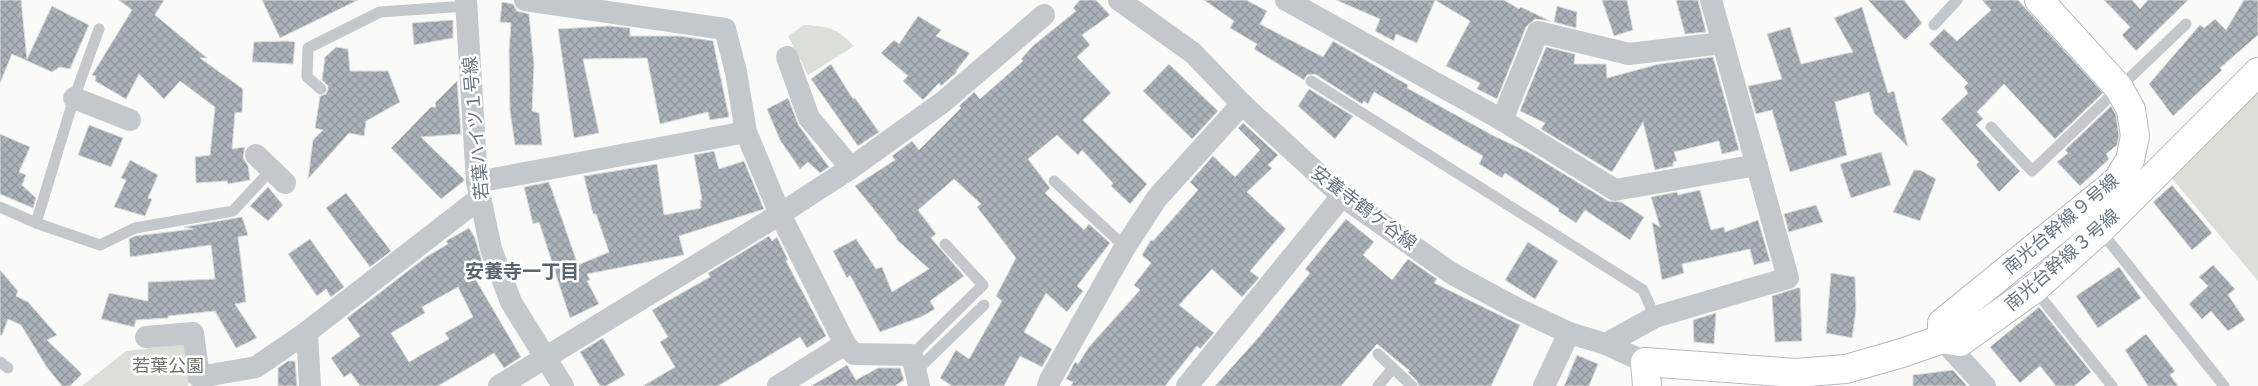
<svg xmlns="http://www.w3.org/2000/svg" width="2258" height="386" font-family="Montserrat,'Noto Sans JP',sans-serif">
<defs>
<pattern id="building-cross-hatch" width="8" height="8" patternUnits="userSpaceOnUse" patternTransform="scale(1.25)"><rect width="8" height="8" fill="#aab3b9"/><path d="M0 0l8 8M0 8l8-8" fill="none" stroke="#8e969c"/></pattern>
</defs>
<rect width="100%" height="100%" fill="#fafaf8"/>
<g fill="#dadfd7">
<path d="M804,25c27,2 31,2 50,21l-46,29 -20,-39z"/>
<path d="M2258,88v193l-88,-105z"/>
<path d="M184,344l7,37 -4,5h-105l44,-35z"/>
</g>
<g fill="url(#building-cross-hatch)" stroke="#dcdcda" fill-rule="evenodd">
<path d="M0,0h21l6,59 25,-53 37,19 -19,44 -10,-2 -8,5 -40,-18 -12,29z"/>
<path d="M119,0h45l-9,15 52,43h-7l43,31 -1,23 -7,1 -3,36 13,-2 -2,11 5,8 2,14 -22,4 -1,-3 -31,2 -1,-26 15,-2 5,-48 -35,-26 -16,18 -25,-25 -13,25 -31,-18 1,-5 -4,-1 40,-65z"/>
<path d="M262,0h96l-78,38z"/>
<path d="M1080,0h16l14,15 -28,20 8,10 -13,12 34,36 -28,27 64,64 -17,20 -19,-18 2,-3 -31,-33 -4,5 -21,-20 -29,24 22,29 -5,5 39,37 5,-6 21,19 -33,43 6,5 -16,21 -21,-19 -22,39 28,17 -10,18 -22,-11 -16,30h-52l-12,-8 16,-28 13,9 33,-58 -6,-5 20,-38 -39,-51 4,-3 -27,-25 -36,31 18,24 -5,4 33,38 -34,25 5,8 -14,8 -41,15 -30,-57 -3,3 -14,-27 23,-12 20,30 6,-2 10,25 37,-23 -33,-30 1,-1 -42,-52 40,-26 -3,-4 20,-15 7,9 42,-42 -2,-2 15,-14 6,7 43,-38 -2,-2 13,-14 42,-34 -3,-3z"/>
<path d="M1204,0h42l21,11 -7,13 63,33 10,-16 75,44 -1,3 87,48 34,16 80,49 13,1 23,15 -14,23 -45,-30 -9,13 -18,-12 1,-2 -54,-36 -3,5 -23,-14 4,-8 -109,-64 -6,12 -4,-3 -2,3 -47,-30 -8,1 -3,5 -50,-31 3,-5 -27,-16 4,-7z"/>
<path d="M1336,0h168l15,9 2,-2 29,14 -15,-2 -9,8 -29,72 -20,-10 3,-6 -34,-17 24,-45 -35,-21 -18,43 -21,-9 -2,7 -19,-10 5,-12z"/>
<path d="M1602,0h25l6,30 -19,6z"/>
<path d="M1676,0h22l8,32 -21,2z"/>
<path d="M1868,0h36l18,23 -17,17z"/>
<path d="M1982,0h36l85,93 -48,46 -51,-55 -27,28 6,7 -7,6 44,46 -21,21 -23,-27 3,-3 -38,-43 27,-26 -4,-6 4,-4 -39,-39 15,-15 13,12 34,-31z"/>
<path d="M2104,0h28l8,9 8,-9h40l-52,51 -14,-16 8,-8z"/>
<path d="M2244,0h14v35l-38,33 2,2 -49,46 -24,-32 51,-59 4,3 11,-9 11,11z"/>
<path d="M502,2l11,2 4,7 12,3 5,51 -2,46 7,2 3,32h-27l-5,-34 -1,-60 2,-28 -11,-1z"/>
<path d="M1557,6l20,6 -1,16 -22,-6z"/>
<path d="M1862,7l26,86 6,-2 14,56 -34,-34 -5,-21 -34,10 12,53 -57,17 -18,-62 -16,4 -8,-28 34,-7 -15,-45 23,-7 11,37 47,-11 5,-1 -19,-34z"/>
<path d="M918,16l23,14 -5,6 34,17 -14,18 1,1 -16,14 -2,-3 -16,17 -20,-19 5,-5 -27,-23 13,-13 5,4z"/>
<path d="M453,20v18l-39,7 -2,-22z"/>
<path d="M609,26l21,2v8h50l33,5 16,76 -19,3 -2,-8 -48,12 -13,-66 -64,1 16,74 -25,5 -16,-109z"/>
<path d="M286,41l9,1 -2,22 -41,-2 2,-20z"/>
<path d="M336,47l12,2 2,22h38l12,31 -34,19 -2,15 -15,-3 -41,46 5,-39 10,-10 -8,-2 5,-32 6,-2 2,-4v-4l-6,-6 3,-23z"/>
<path d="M1546,47l29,7 -1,10h32l1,14 52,-14 54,-7 26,93 -17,4 -3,-13 -45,11 3,9 -4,1v4l-18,4 -12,-48 -31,50 -71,-43 4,-6 -25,-12z"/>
<path d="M831,64l22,35 2,-1 24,34 -21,14 -47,-67z"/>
<path d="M1169,64l49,47 -26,28 -49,-48z"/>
<path d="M457,81l4,53 -40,3 43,42v2l-23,18 -50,-51 40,-41h5l-1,-4z"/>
<path d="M1309,89l44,27 -18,23 -37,-33z"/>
<path d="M788,98l11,28 30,41 -9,6 -12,-11 -8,7 -20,-29 -13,-31z"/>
<path d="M2111,106l5,9 3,21 -2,9 -11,9 3,5 -29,27 -23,-24 11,-9 -3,-3z"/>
<path d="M1243,123l35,32 -10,10 4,3 -25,24 39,37 -36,42 9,7 -17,19 -30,-28 -33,36 35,28 -14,16 -3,-3 -32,40h-94l2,-4 -7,-3 9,-17 3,2 11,-17 51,-57 -6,-5 17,-22 -9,-8 9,-15 2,1 45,-51 -8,-8 23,-26 22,21 25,-27 -22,-22z"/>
<path d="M89,125l34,13 -12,29 -33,-12z"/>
<path d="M0,134l30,13 -11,25 7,3 -4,10 14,13 -3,10 -33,-14z"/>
<path d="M714,151l5,18 25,-8 20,48 -85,27 5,19 -97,19 3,6 -3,1 12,23 -29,14 -31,-96 -6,2 -9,-37 25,-5 29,83 31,-13 -13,-38h-3l-9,-38 73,-12 7,51 37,-7 -1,-8h2l-8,-45z"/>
<path d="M1881,152l10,33 -40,13 -11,-34z"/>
<path d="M130,160l28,15 -10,23 4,1 -7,17 -31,-9 12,-27 -5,-2z"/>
<path d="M1914,170h6l16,9 -16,42 -27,-9z"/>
<path d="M2172,185l40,48 -20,17 -39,-48z"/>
<path d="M268,187l15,18 -15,16 -18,-15z"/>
<path d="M1700,190l11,40 13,-3 1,5 33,-12 12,41 -16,4 -4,-16 -68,15 2,9 -22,7 -10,-58 8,5 -9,-30 26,-5 1,3z"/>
<path d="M346,193l45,58 -21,16 -44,-59z"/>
<path d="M1816,205l7,17 -34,10 -5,-18z"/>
<path d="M242,217l6,18 -10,2 8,65 -11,2 22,34 -21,10 -21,-37 -47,5v2l-32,2 -2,7 -33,-8 8,-26 39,8v-19l67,-3 -4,-34 -81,12 -1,-18 6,-3 58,-7 -9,-2z"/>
<path d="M1346,219l28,23 -11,13 29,25 16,-21 29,20 -3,4 86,42 -29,61h-72l-2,-5 -9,-9 2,-1 -33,-27 -36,42h-126l43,-48 52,-65 -5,-4z"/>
<path d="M469,228l6,10 9,30 -11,7 48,82 -17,11 -10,-15 -56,33h-78l-9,-13 -7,4 -13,-19 29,-22 -13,-18 79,-61 22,-13 -2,-3zM458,287l15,30 -28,16 4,6 -40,23 -18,-29 34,-20 -3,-6z"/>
<path d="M769,236l3,5 5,-4 11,23 -2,1 40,75 -19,12 -7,-11 -82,49h-75l32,-19 -15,-25 8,-5 -16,-27 58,-33 -2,-4z"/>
<path d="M310,239l34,48 -13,10 -5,-8 -9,7 -29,-42z"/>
<path d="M1528,242l30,19 -23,38 -30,-19z"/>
<path d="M2213,265l22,24 -7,6 17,25 -17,11 -17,-20 -9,8 -13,-15 19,-18 -9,-9z"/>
<path d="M2119,267l22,31 -43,30 -22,-32z"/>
<path d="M0,270l18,21 -2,5 12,6 29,33 -10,5 35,34 -12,12h-8l-16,-20 -25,-41 -13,-6 -6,16h-2z"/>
<path d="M1831,273l24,4 1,33 -4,28 -26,-5z"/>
<path d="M1797,288h3l2,53 -27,1 -3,-46z"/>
<path d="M2039,307l52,65 -17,14h-18l-16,-20 -20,17 -30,-36z"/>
<path d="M1716,313l-2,31 -20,-2 -1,-22z"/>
<path d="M2146,334l29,37 -5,4 8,11h-30l-23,-36z"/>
<path d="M603,338l22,37 -19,11h-6l-20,-34z"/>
<path d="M1577,355l21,9 -9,22h-25z"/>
<path d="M288,361h7l2,25h-19v-18z"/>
<path d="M847,365l9,15 22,-12h22l4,12 -9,6h-84z"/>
<path d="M1953,370l14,16h-54v-11z"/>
</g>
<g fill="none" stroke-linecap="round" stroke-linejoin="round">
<defs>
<g id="secondary">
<path d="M1942,339v-16l175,-142 13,-21 5,-24 -4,-26 -12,-22 -80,-88"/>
<path d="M1647,386l-2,-24 150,11 51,-4 56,-16 40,-14 18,3 74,-53 66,-59 158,-158"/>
</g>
</defs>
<use href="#secondary" stroke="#b3babf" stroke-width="30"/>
<g stroke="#c3c8cc" stroke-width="11">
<path d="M1934,25l23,-25"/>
<path d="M1311,81l332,209 12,27"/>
<path d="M321,89l-14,-12 1,-29 72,-36 87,-6"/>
<path d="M1991,127l41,44 154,-147"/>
<path d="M1054,181l71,66"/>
<path d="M0,207l36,16 64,22 35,-17 98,-17 38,-41"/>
<path d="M36,223l38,-125 25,-69"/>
<path d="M2100,230l124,156"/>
<path d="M2034,289l78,97"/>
<path d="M1378,354l34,32"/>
<path d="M912,355l71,-70 -38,-41"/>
<path d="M0,362l8,6"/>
<path d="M915,372l69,-67"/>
<path d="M1378,386l15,-18"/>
</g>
<g stroke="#c3c8cc" stroke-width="22">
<path d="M466,0l11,182 14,67 20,53 52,84"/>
<path d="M525,0l200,29 11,43 10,60 34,82 65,130 -67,42"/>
<path d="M1119,0l74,53 49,51 100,92 109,77 63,34 55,26 37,11 39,18"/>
<path d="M1286,0l216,120 113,70 142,-25"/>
<path d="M787,57l22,61 42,50"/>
<path d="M74,98l56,22"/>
<path d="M1502,120l36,-88 91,22 93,-11"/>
<path d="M256,155l29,28"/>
<path d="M477,182l269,-50"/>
<path d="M307,332l3,54"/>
<path d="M146,337l47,-4 6,44 57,-10 51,-35 173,-134"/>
<path d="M1942,339l43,47"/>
<path d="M845,344l9,10 58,1 7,31"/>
<path d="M1606,344l49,-27 133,-39 -77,-278"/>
<path d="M499,386l281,-172 71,-46 92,-66 101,-87"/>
<path d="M1048,386l2,-6 75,-133 32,-49 85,-94"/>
<path d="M1187,386l155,-190"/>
<path d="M1544,386l25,-53"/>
</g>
<use href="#secondary" stroke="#fff" stroke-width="28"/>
</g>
<g text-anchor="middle" stroke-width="5" stroke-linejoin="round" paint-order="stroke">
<g font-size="18" fill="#657683" stroke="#fff">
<text transform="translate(476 128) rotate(-95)" y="6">若葉ハイツ１号線</text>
<text transform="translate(1364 208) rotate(37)" y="6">安養寺鶴ケ谷線</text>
<text transform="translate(2061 224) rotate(-40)" y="6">南光台幹線９号線</text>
<text transform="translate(2062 260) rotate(-41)" y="6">南光台幹線３号線</text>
</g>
<g font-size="18" fill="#687a64" stroke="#fff">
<text x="168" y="372">若葉公園</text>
</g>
<g font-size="19" font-weight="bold" fill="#57646e" stroke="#fff">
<text x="522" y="278">安養寺一丁目</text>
</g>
</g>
</svg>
